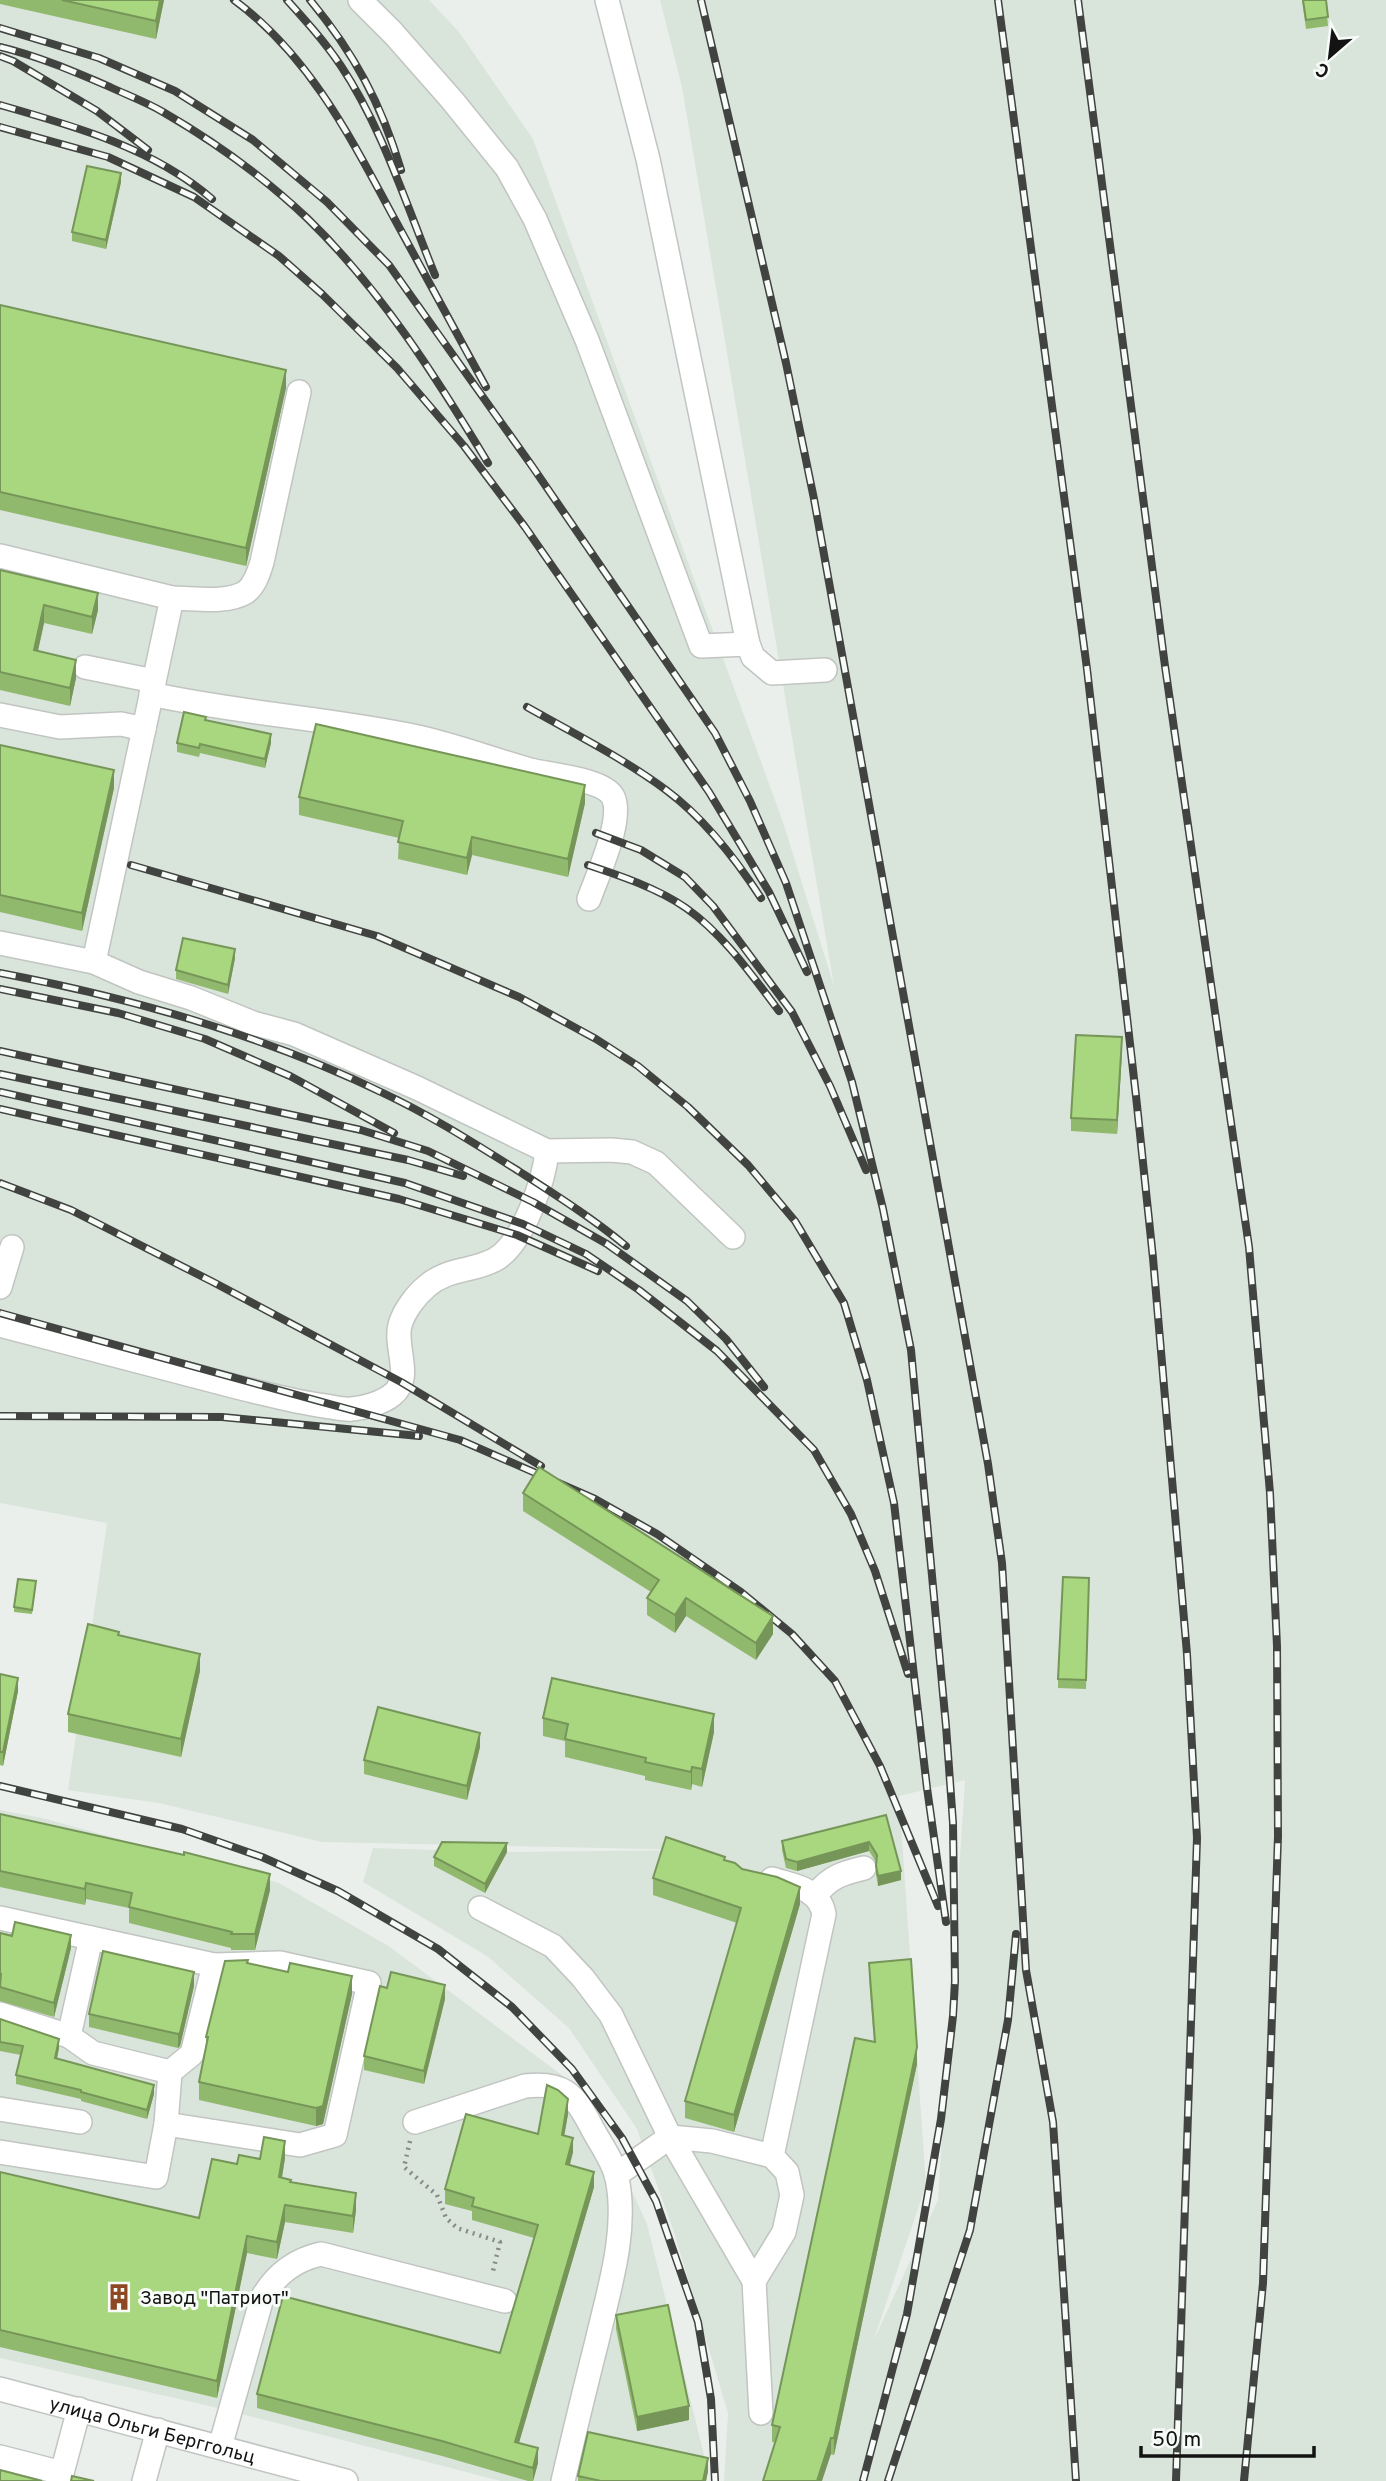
<svg xmlns="http://www.w3.org/2000/svg" width="1386" height="2481" font-family="Overpass,sans-serif">
<rect width="100%" height="100%" fill="#ebefeb"/>
<g fill="#d9e4db" fill-rule="evenodd">
<path d="M0,0h429l30,32 74,107 250,683 51,164 -152,-899 -22,-87h726v2481h-662l4,-68 -54,-181 -37,-103 -68,-101 -82,-72 -124,-74 10,-34 124,4 203,-2 -378,-8 -163,-39 -91,-13 39,-267 -107,-20zM965,1780l-27,420 -65,142 53,-157 -27,-389z"/>
<path d="M0,1810l42,8 237,65 111,64 173,129 17,17 31,53 36,78 61,247 -2,10h-205l-287,-74 -214,-49z"/>
</g>
<g fill="none" stroke-linecap="round" stroke-linejoin="round">
<defs>
<g id="minor">
<path d="M360,0l33,33 59,67 55,68 28,51 52,121 114,306 47,-2"/>
<path d="M607,0l41,159 100,485 5,13 19,16 53,-3"/>
<path d="M0,556l172,42 -78,364"/>
<path d="M172,598c22,0 55,6 74,-6 9,-7 13,-20 16,-30l37,-170"/>
<path d="M85,667l69,14"/>
<path d="M151,694c86,19 175,24 262,42 39,8 78,23 117,34 20,5 74,9 83,27 11,22 -16,79 -24,102"/>
<path d="M0,715l60,12 61,-3 23,5"/>
<path d="M0,943l94,19 45,20 52,16 62,25 41,11 123,54 130,63 64,-1 21,2 24,11 77,74"/>
<path d="M0,1287l12,-40"/>
<path d="M0,1325c79,20 158,41 237,62 29,7 58,15 88,19 8,1 18,4 27,3 12,-1 30,-6 40,-14 22,-17 2,-47 8,-70 4,-14 16,-30 27,-39 22,-19 47,-14 69,-27 27,-16 48,-78 51,-108"/>
<path d="M772,1879c22,7 47,9 52,35l-52,242"/>
<path d="M816,1895c13,-18 27,-22 48,-27"/>
<path d="M480,1908l73,38 30,32 28,37 59,122 84,144 7,132"/>
<path d="M0,1918l214,47 66,-2 89,20 -34,152 -35,10 -134,-21"/>
<path d="M0,2014l69,22 24,17 77,19 -4,52 -10,53 -156,-25"/>
<path d="M69,2036l22,-98"/>
<path d="M170,2072l22,-18 22,-89"/>
<path d="M0,2109l80,13"/>
<path d="M415,2122l110,-36c38,-4 49,7 66,40 8,16 22,34 26,52 11,53 -8,111 -20,163 -12,47 -23,93 -34,140"/>
<path d="M616,2175l54,-38 42,4 60,15 15,16 5,23 -8,37 -30,49"/>
<path id="s1" d="M0,2389l346,92"/>
<path d="M220,2447l42,-149c14,-24 32,-38 59,-44l184,47"/>
<path d="M0,2457l62,16 17,-64"/>
<path d="M144,2481l14,-51"/>
</g>
</defs>
<use href="#minor" stroke="#c1c5c2" stroke-width="26"/>
<path stroke="#878a87" stroke-width="4.5" stroke-dasharray="2 5" stroke-linecap="butt" d="M410,2141l-6,26 33,28 9,23 11,10 43,14 -8,33"/>
<use href="#minor" stroke="#fff" stroke-width="23"/>
<defs>
<g id="rail">
<path d="M234,0c75,55 117,138 160,218 31,56 61,113 92,169"/>
<path d="M287,0c19,21 38,42 54,66 41,61 66,141 94,209"/>
<path d="M310,0c44,53 71,103 91,170"/>
<path d="M701,0l85,363 28,136 174,965 14,99 24,407 27,152 23,359"/>
<path d="M998,0l89,669 49,427 17,162 34,396 10,184 -21,643"/>
<path d="M1078,0l87,666 84,581 21,246 7,153 1,190 -15,447 -19,198"/>
<path d="M0,28l99,30 76,33 78,49 74,62 62,63 143,201 183,267 35,68 36,82 66,199 31,127 28,141 35,376 7,97 2,158 -2,35 -12,103 -34,195 -44,167"/>
<path d="M0,47c38,9 75,25 110,40 17,8 36,15 53,25 52,30 102,66 145,107 73,71 128,158 180,244"/>
<path d="M0,56l13,5 84,50 51,39"/>
<path d="M0,105c74,21 153,43 212,94"/>
<path d="M0,127l108,30 86,40 85,59 43,38 75,74 67,78 61,81 184,265 60,100 38,80"/>
<path d="M527,707c46,26 96,51 139,83 39,29 69,68 95,108"/>
<path d="M596,833l45,17 44,27 28,29 79,106 38,74 36,84"/>
<path d="M131,865l246,71 142,61 77,42 42,27 50,41 60,58 47,56 49,82 23,77 27,123 33,285 19,134"/>
<path d="M588,865c33,11 69,23 98,43 38,27 65,66 93,103"/>
<path d="M0,973c131,25 263,62 383,120 47,22 91,50 134,77 37,24 74,47 109,76"/>
<path d="M0,989l118,24 87,26 85,37 104,57"/>
<path d="M0,1051l361,79 67,21 105,51 74,42 80,57 39,38 38,48"/>
<path d="M0,1074l408,86 55,16"/>
<path d="M0,1092l405,91 118,41 63,30 53,36 78,61 97,99 37,64 24,57 33,103"/>
<path d="M0,1109l399,90 118,36 81,36"/>
<path d="M0,1183l71,27 142,72 188,100 140,84"/>
<path d="M0,1313l460,127 135,59 62,35 84,58 51,42 43,47 45,85 58,140"/>
<path d="M0,1416l222,1 197,19"/>
<path d="M0,1786l182,43 80,28 76,34 100,58 74,58 60,62 50,69 34,63 42,121 13,77 4,82"/>
<path d="M888,2481l82,-251 38,-210 8,-86"/>
</g>
</defs>
<use href="#rail" stroke="#414341" stroke-width="8"/>
<use href="#rail" stroke="#f8fcf9" stroke-width="5" stroke-dasharray="16" stroke-linecap="butt"/>
</g>
<g fill="#91b96d">
<path d="M0,0h164l-8,39 -156,-35z"/>
<path d="M1302,0h24l2,26 -22,3z"/>
<path d="M121,182l-15,67 -34,-8v-9z"/>
<path d="M0,305l286,83 -40,178 -246,-56z"/>
<path d="M0,570l98,40 -6,24 -48,-11 -6,28 38,27 -6,28 -70,-16z"/>
<path d="M206,720l65,23 -6,25 -65,-15 -1,4 -22,-5v-9z"/>
<path d="M0,745l114,43 -32,143 -82,-19z"/>
<path d="M299,797l286,6 -17,74 -96,-22 -5,20 -69,-16 1,-21 -100,-23z"/>
<path d="M235,958l-7,36 -52,-15v-9z"/>
<path d="M1122,1050l-5,84 -46,-3v-13z"/>
<path d="M523,1493l250,141 -17,26 -70,-44 -11,17 -28,-18v-17l4,-6 -128,-81z"/>
<path d="M1089,1578l-3,111 -28,-1v-9z"/>
<path d="M36,1585l-4,29 -18,-2v-5z"/>
<path d="M119,1636l81,35 -19,86 -113,-25v-18z"/>
<path d="M0,1674l18,17 -15,75 -3,-1z"/>
<path d="M543,1718l171,14 -12,55 -10,-3 -1,6 -46,-10v-4l-80,-19v-16l-22,-5z"/>
<path d="M480,1747l-13,53 -103,-26v-14z"/>
<path d="M0,1814l270,76 -15,60h-24v-2l-102,-25v-15l-43,-9 -1,6 -85,-18z"/>
<path d="M886,1815l15,65 -23,6 -2,-11v-13l-7,-11 -72,20 -11,-3 -4,-18v-9z"/>
<path d="M507,1852l-22,41 -51,-27v-9z"/>
<path d="M725,1860l17,9 58,35 -66,228 -49,-14v-17l52,-178 -84,-28v-17z"/>
<path d="M0,1932l71,16 -17,69 -54,-16z"/>
<path d="M248,1963l104,31 -29,130 -7,2 -117,-26v-18l7,-35v-10z"/>
<path d="M869,1963l48,101 -83,391 -62,-13v-17l102,-383 -5,-63z"/>
<path d="M194,1986l-14,60 -2,2 -89,-21v-13z"/>
<path d="M445,1999l-21,85 -60,-14v-14z"/>
<path d="M0,2019l59,29 -2,11 97,35 -7,25 -66,-18v-2l-65,-15v-9l5,-20 -21,-4z"/>
<path d="M568,2114l-4,21 9,17 -3,13 24,22 -75,256 19,20 -5,18h-5l-86,-25 -185,-48v-14l243,-41 34,-115 -62,-18v-9l-27,-7v-15l93,-55z"/>
<path d="M285,2158l-3,20 74,32 -3,23 -68,-11 -8,37 -30,-6 -30,145 -217,-51v-175l199,46 38,-54 23,-5z"/>
<path d="M616,2315l73,105 -52,11 -21,-102z"/>
<path d="M708,2471l-2,10h-128v-5z"/>
</g>
<g fill="#769659">
<path d="M160,0h4l-8,39v-18z"/>
<path d="M121,173v9l-15,67v-9z"/>
<path d="M286,370v18l-40,178v-18z"/>
<path d="M98,593v17l-6,24v-17z"/>
<path d="M44,605v18l-10,45v-18z"/>
<path d="M76,660v18l-6,28v-18z"/>
<path d="M271,734v9l-6,25v-9z"/>
<path d="M114,770v18l-32,143v-18z"/>
<path d="M585,785v18l-17,74v-18z"/>
<path d="M472,837v18l-5,20v-17z"/>
<path d="M235,949v9l-7,36v-9z"/>
<path d="M1122,1037v13l-5,84v-14z"/>
<path d="M686,1598v18l-11,17v-18z"/>
<path d="M773,1616v18l-17,26v-17z"/>
<path d="M200,1654v17l-19,86v-18z"/>
<path d="M18,1678v13l-15,75v-14z"/>
<path d="M714,1714v18l-12,55v-18z"/>
<path d="M480,1733v14l-13,53v-14z"/>
<path d="M692,1767v17l-1,6v-18z"/>
<path d="M869,1842v9l-72,20v-9z"/>
<path d="M507,1843v9l-22,41v-9z"/>
<path d="M901,1871v9l-23,6v-10z"/>
<path d="M270,1874v16l-15,60v-16z"/>
<path d="M86,1883v16l-1,6v-16z"/>
<path d="M800,1887v17l-66,228v-17z"/>
<path d="M71,1935v13l-17,69v-14z"/>
<path d="M194,1972v14l-14,60 -2,2v-14z"/>
<path d="M352,1976v18l-29,130 -7,2v-18z"/>
<path d="M445,1985v14l-21,85v-13z"/>
<path d="M59,2039v9l-4,20v-10z"/>
<path d="M917,2047v17l-83,391v-17z"/>
<path d="M154,2085v9l-7,25v-9z"/>
<path d="M568,2099v15l-6,35v-14z"/>
<path d="M573,2138v14l-7,26v-14z"/>
<path d="M285,2141v17l-6,36v-17z"/>
<path d="M594,2172v15l-79,269v-14z"/>
<path d="M356,2193v17l-3,23v-17z"/>
<path d="M285,2205v17l-8,37v-17z"/>
<path d="M247,2236v17l-30,145v-17z"/>
<path d="M689,2406v14l-52,11v-14z"/>
<path d="M831,2438v16l-9,27h-5z"/>
<path d="M538,2448v15l-5,18v-13z"/>
<path d="M708,2458v13l-2,10h-3z"/>
</g>
<g fill="#a9d77f" stroke="#769659" stroke-width="2">
<path d="M62,0h98l-4,21z"/>
<path d="M1303,0h23l2,17 -22,3z"/>
<path d="M87,166l34,7 -15,67 -34,-8z"/>
<path d="M0,305l286,65 -40,178 -246,-56z"/>
<path d="M0,570l98,23 -6,24 -48,-12 -10,45 42,10 -6,28 -70,-16z"/>
<path d="M184,712l22,5 -1,3 66,14 -6,25 -65,-15 -1,4 -22,-5z"/>
<path d="M316,724l269,61 -17,74 -96,-22 -5,21 -69,-16 5,-21 -104,-24z"/>
<path d="M0,745l114,25 -32,143 -82,-18z"/>
<path d="M183,938l52,11 -7,36 -52,-15z"/>
<path d="M1076,1035l46,2 -5,83 -46,-2z"/>
<path d="M539,1467l234,149 -17,27 -70,-45 -11,17 -28,-17 12,-18 -136,-87z"/>
<path d="M1063,1577l26,1 -3,102 -28,-1z"/>
<path d="M18,1579l18,2 -4,29 -18,-3z"/>
<path d="M88,1624l31,8 -1,3 82,19 -19,85 -113,-25z"/>
<path d="M0,1674l18,4 -15,74h-3z"/>
<path d="M552,1678l162,36 -12,55 -10,-2 -1,5 -46,-10 1,-4 -81,-19 3,-15 -25,-6z"/>
<path d="M378,1707l102,26 -13,53 -103,-26z"/>
<path d="M0,1814l184,41v-3l86,22 -15,60h-24l1,-2 -103,-25 3,-14 -46,-10 -1,6 -85,-18z"/>
<path d="M886,1815l15,56 -23,5 -2,-10 1,-11 -8,-13 -72,20 -11,-3 -4,-18z"/>
<path d="M666,1837l59,20 -1,3 11,3 7,6 35,8 23,10 -66,228 -49,-14 56,-193 -88,-30z"/>
<path d="M442,1842l65,1 -22,41 -51,-27z"/>
<path d="M15,1922l56,13 -17,68 -54,-16 1,-13h-1v-41l12,3z"/>
<path d="M103,1951l91,21 -14,61 -2,1 -89,-20z"/>
<path d="M911,1959l6,88 -83,391h-3l-14,43h-54l17,-54 -8,-2 83,-387 20,4 -6,-79z"/>
<path d="M248,1960l-1,3 41,9 2,-9 62,13 -29,130 -7,2 -117,-26 9,-45h-2l19,-76z"/>
<path d="M391,1972l54,13 -21,86 -60,-15 16,-70 7,2z"/>
<path d="M0,2019l59,20 -4,19 99,27 -7,25 -66,-18v-2l-65,-15 7,-29 -23,-4z"/>
<path d="M547,2085l11,5 10,9 -6,36 11,3 -7,26 28,8 -79,270 23,6 -5,20 -91,-27 -185,-47 26,-98 217,57 38,-128 -66,-19 2,-8 -29,-9 21,-75 72,20z"/>
<path d="M264,2137l21,4 -6,36 12,3 -1,2 66,11 -3,23 -68,-11 -8,37 -30,-6 -30,145 -217,-51v-158l199,46 13,-59 25,5 2,-9 21,4z"/>
<path d="M668,2305l21,101 -52,11 -21,-102z"/>
<path d="M588,2432l120,26 -5,23h-102l-23,-5z"/>
<path d="M0,2470l42,11h-42z"/>
<path d="M72,2476l22,5h-23z"/>
</g>
<defs>
<symbol id="building-bare" viewBox="-9 -9 18 18"><path d="M-4-6H4V6H1V3H-1V6H-4ZM-2.5-4.3h1.7v1.8h-1.7ZM.8-4.3h1.7v1.8H.8ZM-2.5-1h1.7V.8h-1.7ZM.8-1h1.7V.8H.8Z" fill="#8e4723" stroke="#f8fcf9" stroke-width="2.5" paint-order="stroke"/></symbol>
</defs>
<g fill-rule="evenodd">
<use href="#building-bare" x="100" y="2278" width="38" height="38"/>
</g>
<g text-anchor="middle" stroke-width="6" stroke-linejoin="round" paint-order="stroke">
<g font-size="19" fill="#121312" stroke="#f8fcf9" text-anchor="start">
<text x="140" y="2304">Завод "Патриот"</text>
</g>
<g font-size="19" fill="#121312" stroke="#f8fcf9">
<text dy="7" stroke="none"><textPath href="#s1" startOffset="158">улица Ольги Берггольц</textPath></text>
</g>
</g>
<g transform="translate(1330 56) rotate(208)" stroke="#f8fcf9" stroke-width="5" paint-order="stroke">
<path d="M0-5L12 26L0 18L-12 26Z" fill="#121312"/>
<text y="-10" font-size="19" font-weight="bold" text-anchor="middle" fill="#121312">С</text>
</g>
<path d="M1141 2446v10h173v-10" fill="none" stroke="#121312" stroke-width="3.5"/>
<text x="1152" y="2446" font-size="21" fill="#121312" stroke="#f8fcf9" stroke-width="5" paint-order="stroke">50 m</text>
</svg>
